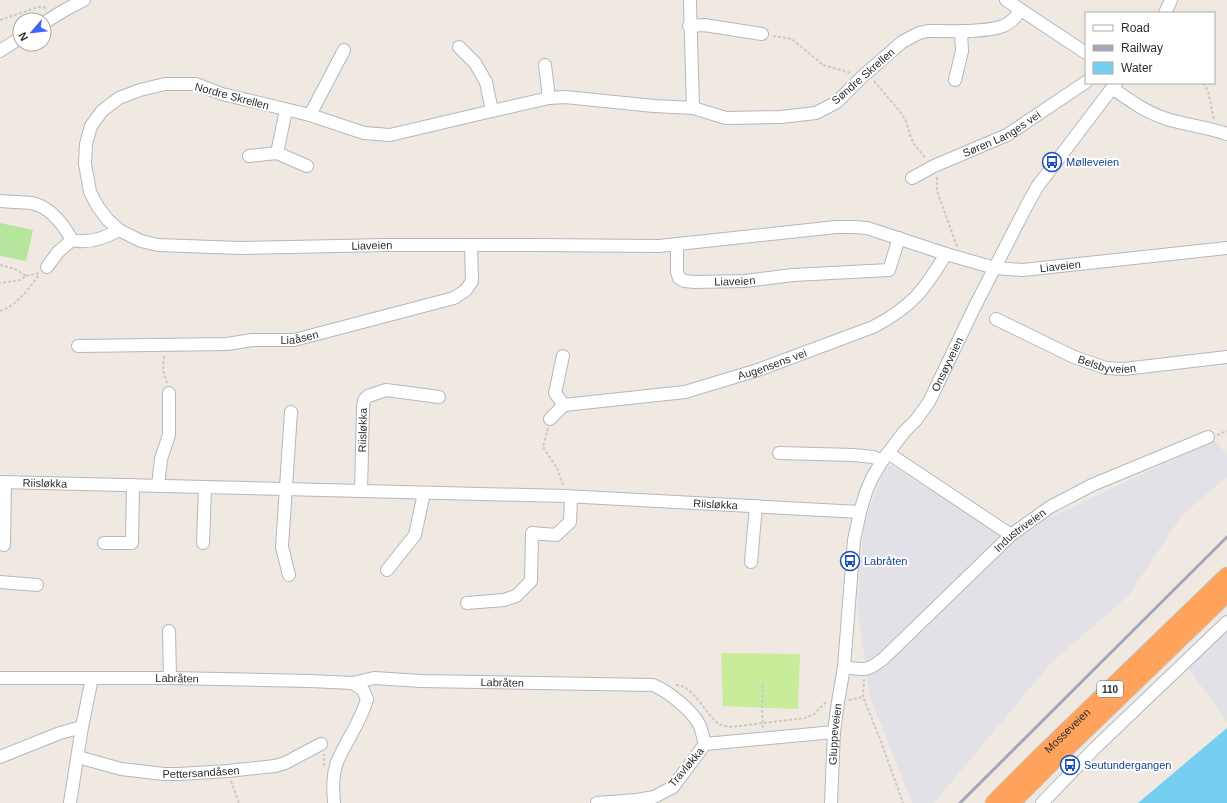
<svg xmlns="http://www.w3.org/2000/svg" width="1227" height="803" font-family="Helvetica,sans-serif">
<rect width="100%" height="100%" fill="#efe9e1"/>
<g fill="#e3e1e8">
<path d="M1216,440l11,16v21l-45,38 -53,80 -78,68 -117,140h-22l-42,-106 -13,-91 7,-84 23,-59 120,74z"/>
<path d="M1227,625v97l-41,-57z"/>
</g>
<path fill="#b6e59e" d="M0,223l33,7 -7,31 -26,-5z"/>
<path fill="#c9ec9a" d="M721,653l79,1 -2,55 -75,-3z"/>
<path fill="#75cff0" d="M1227,728v75h-89z"/>
<g fill="none" stroke-linecap="round" stroke-linejoin="round">
<defs>
<g id="minor">
<path d="M1006,0l80,53"/>
<path d="M690,2l3,106"/>
<path id="s1" d="M1021,10c-5,7 -10,13 -18,16 -17,7 -56,5 -75,5l-9,2 -17,9 -39,34 -26,26 -21,11 -35,4 -55,1 -33,-10 -39,-2 -89,-9 -16,1 -57,13 -102,24 -26,-2 -54,-18 -88,-21 -26,-10h-31l-25,6 -21,8 -17,13 -11,15 -5,18 -1,20 5,28 8,15 10,13 11,10 22,11 17,4 82,3 146,-3h147l126,1 177,-19h17l14,1 79,26 49,14 28,2 204,-22"/>
<path d="M1165,13l6,-13"/>
<path d="M44,23l19,-12 21,-11"/>
<path d="M689,26l15,-1 58,9"/>
<path d="M459,47l16,16 11,19 6,29"/>
<path d="M0,51l20,-13"/>
<path d="M545,65l4,33"/>
<path d="M955,80l7,-29 -1,-20"/>
<path d="M1112,88c17,12 35,25 55,31 19,6 40,8 60,15"/>
<path d="M286,110l-9,43 30,13"/>
<path d="M310,115l34,-65"/>
<path d="M249,156l28,-3"/>
<path id="s2" d="M912,178l22,-12 73,-31 79,-53"/>
<path d="M0,201c10,1 21,1 31,2 19,3 32,21 41,37"/>
<path id="s3" d="M677,244v28l2,6 5,3 11,1 50,-1 48,-6 96,-5 10,-32"/>
<path d="M47,267l11,-15 14,-12c16,4 33,-2 47,-10"/>
<path id="s4" d="M996,319l78,38 32,11 18,1 103,-12"/>
<path id="s5" d="M78,346l149,-2 25,-4h42l160,-42 12,-8 6,-9 -1,-36"/>
<path id="s6" d="M563,356l-8,37 9,12 121,-13 73,-22 115,-43c39,-20 51,-37 73,-73"/>
<path d="M550,419l14,-14"/>
<path d="M779,453l75,2 19,2 9,4"/>
<path d="M888,453l123,82"/>
<path id="s7" d="M0,482l565,14 295,16"/>
<path d="M158,486l3,-27 8,-24v-42"/>
<path id="s8" d="M361,491l2,-83 1,-8 4,-4 18,-6 53,7"/>
<path d="M104,543h28l1,-58"/>
<path d="M203,543l2,-56"/>
<path d="M4,545l1,-63"/>
<path d="M751,562l5,-56"/>
<path d="M387,570l28,-35 9,-42"/>
<path d="M289,575l-7,-28 9,-135"/>
<path d="M0,582l37,3"/>
<path d="M467,603l37,-3 12,-4 15,-15 1,-48 24,2 14,-13 1,-25"/>
<path d="M169,631l1,47"/>
<path id="s9" d="M844,667c21,3 22,5 39,-8l128,-124 39,-28 42,-22 116,-48"/>
<path id="s10" d="M0,678h170l139,3 44,2 21,-5 47,3 232,4c15,6 40,26 47,41 2,6 3,12 5,18"/>
<path d="M0,757l60,-24 22,-6"/>
<path id="s11" d="M78,757l43,12 43,5h15l49,-3 47,-5 10,-3 36,-19"/>
<path d="M70,803l12,-76 10,-49"/>
<path d="M334,803c-1,-14 -2,-29 4,-43 9,-21 23,-38 29,-61l-4,-9 -10,-7"/>
<path d="M597,803l40,-3 17,-3 19,-10 32,-43 129,-12"/>
<path id="s12" d="M831,803l3,-71 4,-30 6,-35 10,-127 6,-28 6,-20 6,-14 10,-17 22,-29 12,-12 13,-18 45,-94 52,-101 11,-20 79,-104"/>
<path d="M1042,803l53,-55 132,-126"/>
</g>
<g id="highway">
<path id="s13" d="M994,803l46,-46 187,-181"/>
<path d="M1011,803l43,-43 173,-167"/>
</g>
</defs>
<use href="#minor" stroke="#b4b7c1" stroke-width="14"/>
<use href="#highway" stroke="#c9c9c9" stroke-width="19"/>
<g stroke="#c9c9c9" stroke-width="2" stroke-dasharray="3 2" stroke-linecap="butt">
<path d="M0,20l38,-13 10,1"/>
<path d="M773,36l19,3 31,26 28,8"/>
<path d="M874,81l28,33 4,7 4,14 4,9 12,15"/>
<path d="M1203,83l5,8 6,29"/>
<path d="M937,177v14l18,50 3,6"/>
<path d="M0,265l15,4 11,7 -6,4 -20,3"/>
<path d="M26,276l13,-3"/>
<path d="M0,311c19,-7 27,-21 39,-36"/>
<path d="M164,356l-1,14 4,13"/>
<path d="M548,428l-5,19 14,21 6,17"/>
<path d="M1217,435l10,-4"/>
<path d="M864,679l-1,18 17,42 23,64"/>
<path d="M676,685c17,0 30,30 43,39 3,2 8,2 12,3l74,-9 9,-4 11,-11 3,-1"/>
<path d="M849,700l14,-3"/>
<path d="M763,728l-1,-20 1,-26"/>
<path d="M324,766v-12"/>
<path d="M231,781l8,22"/>
</g>
<use href="#minor" stroke="#fff" stroke-width="12"/>
<use href="#highway" stroke="#ffa35c" stroke-width="17"/>
<path stroke="#a3a6b8" stroke-width="3" d="M960,803l267,-266"/>
</g>
<defs>
<symbol id="bus-ring" viewBox="-11 -11 22 22"><circle r="9.5" fill="#fff" stroke="#1a4fb4" stroke-width="1.5"/><path d="M-5-6H5V4H4V6H2V4H-2V6H-4V4H-5ZM-3.5-4V0h7V-4ZM-3.5 1.2v1.5H-2V1.2ZM2 1.2v1.5H3.5V1.2Z" fill="#1a4fb4"/></symbol>
</defs>
<g fill-rule="evenodd">
<use href="#bus-ring" x="1041" y="151" width="22" height="22"/>
<use href="#bus-ring" x="839" y="550" width="22" height="22"/>
<use href="#bus-ring" x="1059" y="754" width="22" height="22"/>
</g>
<g text-anchor="middle" stroke-width="4" stroke-linejoin="round" paint-order="stroke">
<rect fill="#fff" stroke="#6d6d6d" stroke-width="1" x="1097" y="681" width="26" height="16" rx="3"/>
<g font-size="10" font-weight="bold" fill="#2e2e2e">
<text x="1110" y="693">110</text>
</g>
<g font-size="11" fill="#2e2e2e" stroke="#fff">
<text transform="translate(863 76) rotate(-41)" y="4">Søndre Skrellen</text>
<text transform="translate(232 96) rotate(15)" y="4">Nordre Skrellen</text>
<text dy="4" stroke="none"><textPath href="#s2" startOffset="100">Søren Langes vei</textPath></text>
<text dy="4" stroke="none"><textPath href="#s1" startOffset="1365">Liaveien</textPath></text>
<text dy="4" stroke="none"><textPath href="#s1" startOffset="2061">Liaveien</textPath></text>
<text dy="4" stroke="none"><textPath href="#s3" startOffset="91">Liaveien</textPath></text>
<text dy="4" stroke="none"><textPath href="#s5" startOffset="222">Liaåsen</textPath></text>
<text dy="4" stroke="none"><textPath href="#s4" startOffset="121">Belsbyveien</textPath></text>
<text dy="4" stroke="none"><textPath href="#s6" startOffset="266">Augensens vei</textPath></text>
<text dy="4" stroke="none"><textPath href="#s12" startOffset="466">Onsøyveien</textPath></text>
<text dy="4" stroke="none"><textPath href="#s8" startOffset="61">Riisløkka</textPath></text>
<text dy="4" stroke="none"><textPath href="#s7" startOffset="45">Riisløkka</textPath></text>
<text dy="4" stroke="none"><textPath href="#s7" startOffset="716">Riisløkka</textPath></text>
<text dy="4" stroke="none"><textPath href="#s9" startOffset="230">Industriveien</textPath></text>
<text dy="4" stroke="none"><textPath href="#s10" startOffset="177">Labråten</textPath></text>
<text dy="4" stroke="none"><textPath href="#s10" startOffset="503">Labråten</textPath></text>
<text dy="4" stroke="none"><textPath href="#s13" startOffset="103">Mosseveien</textPath></text>
<text dy="4" stroke="none"><textPath href="#s12" startOffset="69">Gluppeveien</textPath></text>
<text transform="translate(686 767) rotate(-50)" y="4">Travløkka</text>
<text dy="4" stroke="none"><textPath href="#s11" startOffset="125">Pettersandåsen</textPath></text>
</g>
<g font-size="11" fill="#164399" stroke="#fff" text-anchor="start">
<text x="1066" y="166">Mølleveien</text>
<text x="864" y="565">Labråten</text>
<text x="1084" y="769">Seutundergangen</text>
</g>
</g>
<rect x="1085" y="12" width="130" height="72" fill="#ffffff" stroke="#ababab"/>
<rect x="1093" y="25" width="20" height="6" fill="#ffffff" stroke="#ababab"/>
<text x="1121" y="32" font-size="12" fill="#2e2e2e">Road</text>
<rect x="1093" y="45" width="20" height="6" fill="#a3a6b8" stroke="#ababab"/>
<text x="1121" y="52" font-size="12" fill="#2e2e2e">Railway</text>
<rect x="1093" y="62" width="20" height="12" fill="#75cff0" stroke="#ababab"/>
<text x="1121" y="72" font-size="12" fill="#2e2e2e">Water</text>
<g transform="translate(32 32) rotate(242)"><circle r="19" fill="#ffffff" stroke="#ababab"/>
<path d="M0-3L7 15L0 10L-7 15Z" fill="#4264fb"/>
<text y="-6" font-size="11" font-weight="bold" text-anchor="middle" fill="#2e2e2e">N</text>
</g>
</svg>
